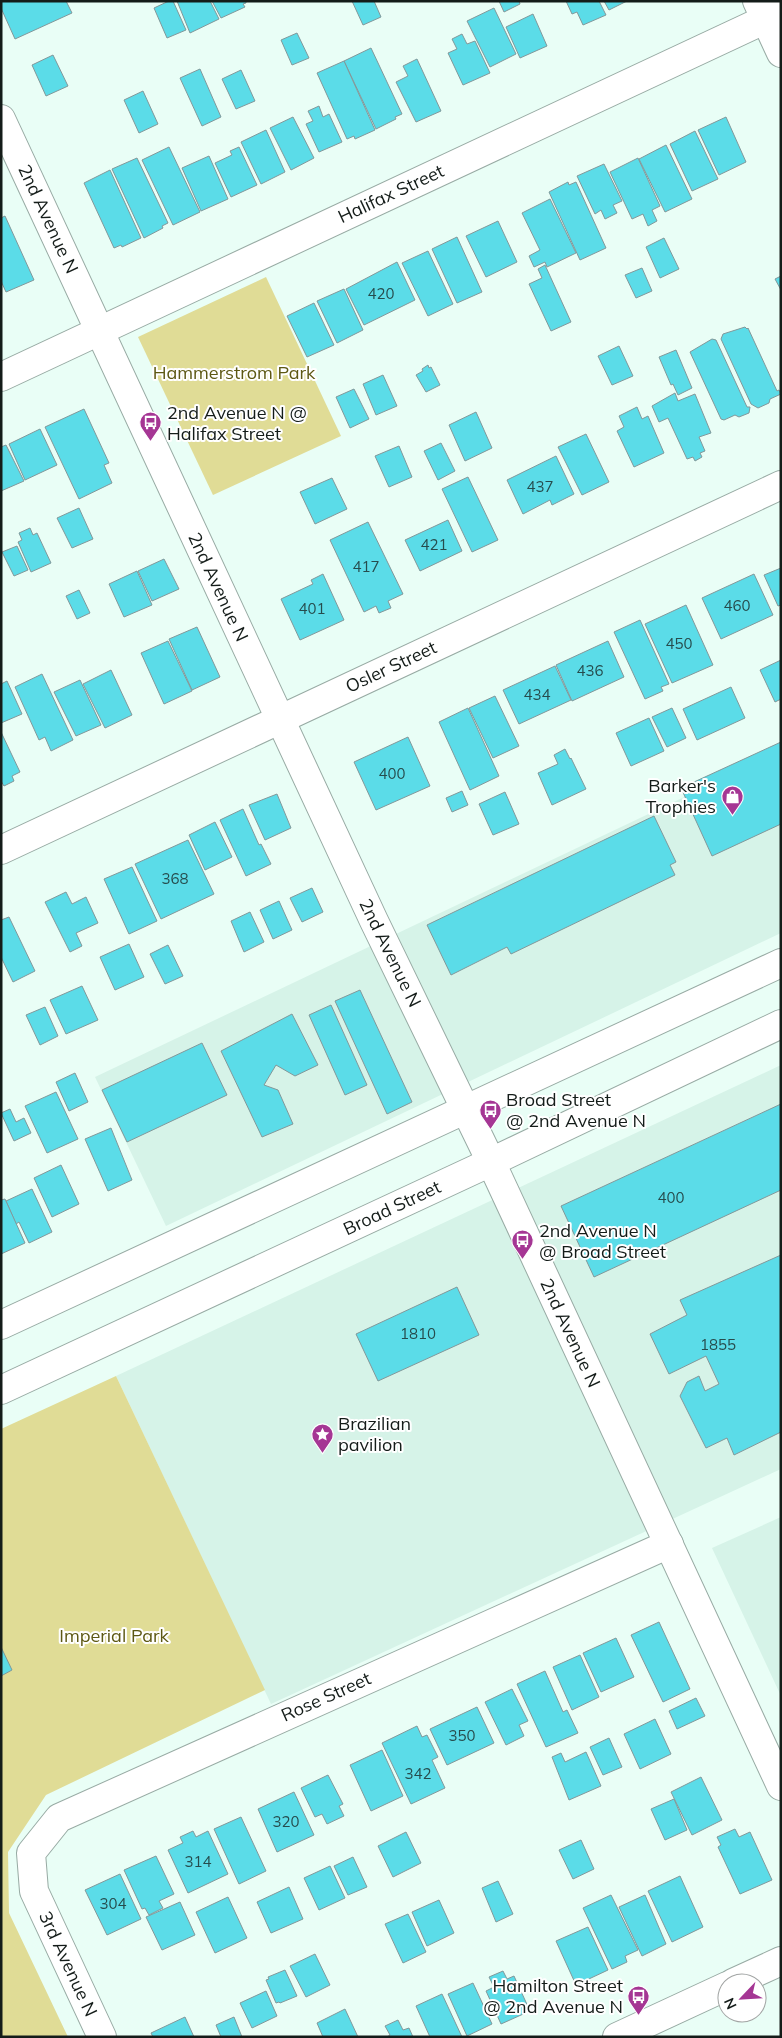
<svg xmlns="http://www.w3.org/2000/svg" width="782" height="2038" font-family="Mulish,sans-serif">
<rect width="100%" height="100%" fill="#e9fef6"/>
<g fill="#d6f3e8">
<path d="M781,751v182l-615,293 -71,-149z"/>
<path d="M781,1065v404l-510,235 -155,-328z"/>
<path d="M781,1517v179l-69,-148z"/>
</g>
<g fill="#e0dc96">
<path d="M266,277l75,159 -128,59 -75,-158z"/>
<path d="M116,1376l149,314 -219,105 -38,57 1,61 59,124h-67v-608z"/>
</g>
<g fill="#5bdce8" stroke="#82989a">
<path d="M1,1h65l6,12 -57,26 -14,-31z"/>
<path d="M169,1h4l13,29 -19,8 -13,-30z"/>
<path d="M177,1h33l9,18 -29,14z"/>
<path d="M212,1h34v2l-3,1 2,3 -24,11z"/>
<path d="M352,1h22l7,16 -18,8z"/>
<path d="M499,1h20l1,3 -16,8z"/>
<path d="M566,1h33l7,14 -23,10 -6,-13 -5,2z"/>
<path d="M604,1h23l-18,9z"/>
<path d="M494,8l22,46 -26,13 -23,-46z"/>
<path d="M533,14l14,32 -27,12 -14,-31z"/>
<path d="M297,33l12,25 -17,7 -11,-25z"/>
<path d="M462,34l5,10 8,-3 15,32 -27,12 -15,-32 9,-4 -5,-10z"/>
<path d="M371,48l31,66 -7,3 1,2 -20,10 -32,-68z"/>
<path d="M53,55l15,31 -22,10 -14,-31z"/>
<path d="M417,59l24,52 -25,11 -20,-40 12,-6 -5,-10z"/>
<path d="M344,61l31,69 -20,9 -1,-3 -7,3 -30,-66z"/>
<path d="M200,69l21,48 -19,9 -22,-48z"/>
<path d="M241,70l14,31 -19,8 -14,-30z"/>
<path d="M143,91l15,33 -19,9 -15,-33z"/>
<path d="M319,106l4,11 6,-3 13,28 -23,10 -13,-28 7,-3 -5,-10z"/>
<path d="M293,117l21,41 -23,12 -21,-42z"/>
<path d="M726,117l20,45 -27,13 -21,-45z"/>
<path d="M266,130l19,42 -24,12 -20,-42z"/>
<path d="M695,131l23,48 -26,12 -22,-47z"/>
<path d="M666,145l26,54 -27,13 -26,-53z"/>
<path d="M169,147l31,65 -27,13 -31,-65z"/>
<path d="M239,147l18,38 -26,12 -16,-34 17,-8 -2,-4z"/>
<path d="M209,156l19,43 -27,12 -19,-43z"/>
<path d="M137,158l31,65 -6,3 1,2 -19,10 -32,-69z"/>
<path d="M638,158l22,48 -8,4 5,11 -9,5 -5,-12 -11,5 -22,-47z"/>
<path d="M604,164l18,37 -9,4 4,8 -12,6 -4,-9 -6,4 -18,-38z"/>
<path d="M110,170l31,68 -19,9 -1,-2 -7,3 -30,-65z"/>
<path d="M568,182l1,3 7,-3 30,66 -26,12 -31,-68z"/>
<path d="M550,199l26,54 -29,14 -2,-5 -11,5 -5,-11 11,-6 -18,-37z"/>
<path d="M5,216l29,64 -28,12 -5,-11v-63z"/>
<path d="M498,221l19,41 -31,15 -20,-41z"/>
<path d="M457,237l25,55 -25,11 -25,-54z"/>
<path d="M664,238l15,31 -19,9 -14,-31z"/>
<path d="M428,251l25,53 -25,12 -26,-53z"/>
<path d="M397,262l18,38 -51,25 -18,-36z"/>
<path d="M545,265l26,57 -20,9 -22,-47 13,-6 -4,-9z"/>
<path d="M642,268l10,23 -16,7 -11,-23z"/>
<path d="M781,276v14l-6,-11z"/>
<path d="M344,289l19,41 -26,13 -20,-42z"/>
<path d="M314,303l20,42 -27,12 -20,-41z"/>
<path d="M745,327l2,2 1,-1 29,63 2,-1 2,4 -11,5 -1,4 -11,5 -7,-4 -30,-65 2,-5z"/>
<path d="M712,339l4,1 31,67h3l-1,6 -10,4 -4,-2 -11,5 -3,-1 -31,-67z"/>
<path d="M619,346l14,30 -21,9 -14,-29z"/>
<path d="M676,350l16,38 -14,7 -5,-11 -2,1 -12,-28z"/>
<path d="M428,365l1,3 2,-1 9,18 -14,7 -10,-17 7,-4 -1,-2z"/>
<path d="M383,375l14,31 -21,9 -13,-31z"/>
<path d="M354,389l15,30 -19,9 -14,-31z"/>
<path d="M675,393l3,8 17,-7 16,39 -12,4 6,14 -5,2 2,4 -7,4 -2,-4 -6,2 -19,-41 -9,4 -7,-16z"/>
<path d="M637,407l5,12 6,-3 16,37 -30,14 -17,-36 7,-4 -5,-11z"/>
<path d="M84,409l25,54 -5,2 8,18 -33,16 -34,-72z"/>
<path d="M476,412l16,36 -27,13 -16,-36z"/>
<path d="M40,429l17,36 -32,15 -16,-36z"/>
<path d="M586,434l23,48 -27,13 -24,-48z"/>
<path d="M441,443l14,28 -17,9 -14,-29z"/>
<path d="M6,445l18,36 -23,10v-44z"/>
<path d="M399,446l13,31 -23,10 -14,-31z"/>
<path d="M556,456l18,38 -22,11 -2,-5 -27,14 -16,-34z"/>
<path d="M468,477l30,63 -26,12 -30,-63z"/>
<path d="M332,478l15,31 -32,15 -15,-32z"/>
<path d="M79,508l14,31 -21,9 -15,-30z"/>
<path d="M448,520l14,31 -42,20 -15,-31z"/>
<path d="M368,522l35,72 -15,7 3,7 -12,5 -3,-7 -12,6 -34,-72z"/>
<path d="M30,528l3,7 4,-2 14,30 -20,9 -13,-30 4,-2 -3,-7z"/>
<path d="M17,546l11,24 -14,6 -12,-24z"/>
<path d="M164,559l15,30 -27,12 -14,-30z"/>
<path d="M781,568v37l-3,1 -14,-31z"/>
<path d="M137,571l15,34 -28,12 -15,-33z"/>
<path d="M323,574l21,46 -44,20 -19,-41 32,-15 -2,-4z"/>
<path d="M754,574l19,41 -52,24 -19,-41z"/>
<path d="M79,590l11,23 -13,6 -11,-23z"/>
<path d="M686,605l27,60 -41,18 -27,-59z"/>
<path d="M640,620l29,64 -8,3 2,4 -18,8 -31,-67z"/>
<path d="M197,627l23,50 -28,13 -23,-51z"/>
<path d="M168,641l24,50 -28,13 -23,-51z"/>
<path d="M608,641l16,36 -52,24 -16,-36z"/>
<path d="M781,660v39l-6,3 -15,-32z"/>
<path d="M555,666l16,34 -52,24 -16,-34z"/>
<path d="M111,670l21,45 -27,13 -22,-44z"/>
<path d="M42,674l31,66 -22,11 -6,-14 -6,3 -24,-53z"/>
<path d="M80,680l21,45 -25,11 -22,-44z"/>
<path d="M7,681l15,33 -21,9v-39z"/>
<path d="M731,687l14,31 -48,22 -14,-31z"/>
<path d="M495,696l24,50 -26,12 -24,-50z"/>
<path d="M468,708l31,68 -29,14 -31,-68z"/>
<path d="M672,708l14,30 -19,9 -15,-30z"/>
<path d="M649,718l15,33 -33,15 -15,-33z"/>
<path d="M1,732l19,40 -8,4 2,5 -10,5 -3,-5z"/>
<path d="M408,737l22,49 -54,24 -22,-48z"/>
<path d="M781,742v82l-69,32 -31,-68z"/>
<path d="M565,749l5,10 1,-1 15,31 -34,16 -14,-32 20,-9 -4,-9z"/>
<path d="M462,791l6,14 -16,7 -6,-14z"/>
<path d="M505,792l14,32 -26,11 -14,-31z"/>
<path d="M277,794l14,34 -26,12 -16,-35z"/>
<path d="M243,809l16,36 2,-1 10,20 -25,12 -26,-56z"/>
<path d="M654,816l22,46 -6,3 5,10 -164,79 -4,-7 -56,28 -24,-50z"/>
<path d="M215,822l17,35 -27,13 -16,-35z"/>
<path d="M188,840l26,54 -53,25 -26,-55z"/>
<path d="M132,867l25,54 -28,13 -25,-55z"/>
<path d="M312,888l11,24 -21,10 -12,-24z"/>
<path d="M66,892l6,12 14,-7 12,26 -22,10 6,13 -12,6 -25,-50z"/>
<path d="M279,901l13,29 -19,9 -13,-29z"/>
<path d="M250,912l14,30 -20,10 -13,-31z"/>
<path d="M9,917l26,54 -22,11 -12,-25v-37z"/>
<path d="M129,944l15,33 -29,13 -15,-33z"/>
<path d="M168,945l15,31 -18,8 -15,-30z"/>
<path d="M82,986l16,34 -32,14 -16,-34z"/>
<path d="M360,990l52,112 -25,12 -52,-113z"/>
<path d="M331,1005l36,80 -22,10 -36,-80z"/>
<path d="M45,1007l13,29 -18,9 -14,-30z"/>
<path d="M292,1014l26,51 -23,11 -19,-11 -12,20 14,5 15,34 -31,13 -41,-86z"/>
<path d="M202,1043l25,52 -100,47 -25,-52z"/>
<path d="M75,1073l13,29 -19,9 -13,-29z"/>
<path d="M56,1092l22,47 -31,14 -22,-47z"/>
<path d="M781,1104v86l-187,87 -33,-71z"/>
<path d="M10,1109l6,13 8,-4 7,15 -17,8 -13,-28z"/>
<path d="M111,1128l21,52 -24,11 -23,-52z"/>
<path d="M61,1165l18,39 -27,13 -18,-39z"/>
<path d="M32,1189l20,43 -23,11 -10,-21 -3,2 -10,-23z"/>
<path d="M5,1199l20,44 -24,11v-54z"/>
<path d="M781,1255v177l-47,23 -7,-17 -21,10 -26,-52 7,-14 12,-6 6,15 14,-7 -13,-28 -37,18 -19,-40 37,-19 -7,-15z"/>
<path d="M457,1287l22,48 -101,46 -22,-47z"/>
<path d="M659,1622l31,67 -27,13 -32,-67z"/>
<path d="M616,1638l18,39 -33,15 -18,-39z"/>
<path d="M1,1647l11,23 -11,6z"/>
<path d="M580,1655l19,42 -27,13 -19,-43z"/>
<path d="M545,1671l18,41 4,-2 11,23 -32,14 -29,-63z"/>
<path d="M512,1689l16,32 -9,4 5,11 -18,9 -21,-43z"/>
<path d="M696,1698l9,18 -28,13 -8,-18z"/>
<path d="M477,1707l17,36 -47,22 -17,-36z"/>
<path d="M655,1719l16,35 -31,15 -16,-35z"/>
<path d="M417,1726l5,11 5,-2 11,22 -6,3 13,28 -34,16 -29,-61z"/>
<path d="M609,1738l13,29 -19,8 -13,-28z"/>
<path d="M382,1750l21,46 -32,15 -21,-46z"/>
<path d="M586,1752l15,34 -32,14 -17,-43 9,-4 4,9z"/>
<path d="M328,1775l15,29 -4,2 5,10 -17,8 -5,-10 -7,3 -14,-29z"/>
<path d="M701,1777l21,43 -30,15 -21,-43z"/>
<path d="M294,1792l20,43 -37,17 -19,-43z"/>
<path d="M674,1799l13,31 -22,10 -14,-31z"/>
<path d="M241,1817l25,54 -27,13 -25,-55z"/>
<path d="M735,1829l4,8 11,-5 22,48 -32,14 -22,-47 3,-2 -4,-8z"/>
<path d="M193,1831l3,6 12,-6 20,43 -40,19 -20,-43 15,-7 -3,-6z"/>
<path d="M406,1832l15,31 -28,14 -15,-31z"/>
<path d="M581,1840l13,29 -21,10 -14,-29z"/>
<path d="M156,1856l18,38 -15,7 4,7 -14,7 -4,-7 -3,1 -18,-39z"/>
<path d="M353,1857l14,30 -19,8 -14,-29z"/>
<path d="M330,1866l15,32 -26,12 -15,-32z"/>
<path d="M120,1874l21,45 -34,16 -22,-45z"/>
<path d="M680,1876l23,51 -31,15 -24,-51z"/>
<path d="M498,1881l15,33 -17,8 -14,-34z"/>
<path d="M289,1887l14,32 -32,14 -14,-31z"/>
<path d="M611,1895l27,55 -13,6 2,6 -15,7 -29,-61z"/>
<path d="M645,1895l21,49 -24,12 -23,-49z"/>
<path d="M228,1897l19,41 -32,15 -19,-41z"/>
<path d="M439,1900l15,33 -27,13 -15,-34z"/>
<path d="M180,1902l15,33 -33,15 -16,-33z"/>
<path d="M408,1914l18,38 -23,11 -18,-39z"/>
<path d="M588,1927l20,43 -32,15 -20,-44z"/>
<path d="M315,1954l15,31 -24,12 -16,-31z"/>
<path d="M285,1970l12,26 -17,7 -1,-1 -3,1 -10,-23 3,-1 -1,-2z"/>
<path d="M503,1971l4,8 7,-3 16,35 -29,13 -15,-33 8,-4 -5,-10z"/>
<path d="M473,1983l19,41 -25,12 -19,-42z"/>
<path d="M266,1991l11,25 -25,12 -12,-25z"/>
<path d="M442,1994l20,43h-32l-14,-31z"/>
<path d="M345,2009l13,28h-35l-6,-14z"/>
<path d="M185,2017l9,20h-41l-2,-4z"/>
<path d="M234,2017l8,20h-21l-5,-12z"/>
<path d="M398,2020l5,10 6,-2 4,9h-26l3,-2 -5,-9z"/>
</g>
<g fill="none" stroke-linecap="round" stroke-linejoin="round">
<defs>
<g id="street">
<path d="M1,119l373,802 117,241 290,624"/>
<path d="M1,377l780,-365"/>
<path d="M1,850l780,-365"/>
<path d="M733,1983l48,-22"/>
<path d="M102,2037l-68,-146 -3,-38 28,-35 610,-274"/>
<path d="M617,2037l110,-51"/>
</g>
<g id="secondary">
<path d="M757,1l24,52"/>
<path d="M1,1325l780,-362"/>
<path d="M1,1390l490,-228 290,-138"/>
</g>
</defs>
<use href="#street" stroke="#98aba4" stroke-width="30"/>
<use href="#secondary" stroke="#98aba4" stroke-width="30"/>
<use href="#street" stroke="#fff" stroke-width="28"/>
<use href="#secondary" stroke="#fff" stroke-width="28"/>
</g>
<defs>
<symbol id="bus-pin" viewBox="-11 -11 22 30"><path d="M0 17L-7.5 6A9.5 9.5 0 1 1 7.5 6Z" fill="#a53694" stroke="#fff"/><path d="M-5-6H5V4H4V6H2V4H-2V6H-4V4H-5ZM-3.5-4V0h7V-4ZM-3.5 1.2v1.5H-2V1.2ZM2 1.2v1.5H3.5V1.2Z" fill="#fff"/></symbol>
<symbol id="shop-pin" viewBox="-11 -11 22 30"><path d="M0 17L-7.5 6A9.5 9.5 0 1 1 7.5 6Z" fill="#a53694" stroke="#fff"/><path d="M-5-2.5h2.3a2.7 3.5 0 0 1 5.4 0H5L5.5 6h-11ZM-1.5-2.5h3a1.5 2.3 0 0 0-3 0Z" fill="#fff"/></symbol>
<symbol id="sight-pin" viewBox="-11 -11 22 30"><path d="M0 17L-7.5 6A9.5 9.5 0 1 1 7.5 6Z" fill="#a53694" stroke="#fff"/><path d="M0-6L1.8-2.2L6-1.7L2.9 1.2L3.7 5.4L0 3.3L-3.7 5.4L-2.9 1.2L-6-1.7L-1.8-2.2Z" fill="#fff"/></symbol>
</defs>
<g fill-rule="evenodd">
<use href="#bus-pin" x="138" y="410" width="25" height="34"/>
<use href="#shop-pin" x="720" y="784" width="25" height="34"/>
<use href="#bus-pin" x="478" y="1098" width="25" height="34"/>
<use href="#bus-pin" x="510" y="1228" width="25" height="34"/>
<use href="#sight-pin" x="310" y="1422" width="25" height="34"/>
<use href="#bus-pin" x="626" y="1984" width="25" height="34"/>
</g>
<g text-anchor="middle" stroke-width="4" stroke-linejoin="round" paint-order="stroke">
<g font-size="15" fill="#264c4d">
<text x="381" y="299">420</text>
<text x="540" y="492">437</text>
<text x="434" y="550">421</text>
<text x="366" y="572">417</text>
<text x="737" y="611">460</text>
<text x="312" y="614">401</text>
<text x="679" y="649">450</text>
<text x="590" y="676">436</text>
<text x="537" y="700">434</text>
<text x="392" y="779">400</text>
<text x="175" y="884">368</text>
<text x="671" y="1203">400</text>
<text x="418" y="1339">1810</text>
<text x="718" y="1350">1855</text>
<text x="462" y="1741">350</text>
<text x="418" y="1779">342</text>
<text x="286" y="1827">320</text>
<text x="198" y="1867">314</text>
<text x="113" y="1909">304</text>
</g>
<g font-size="18" fill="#141c19" stroke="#fff">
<text transform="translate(391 194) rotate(-25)" y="6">Halifax Street</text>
<text transform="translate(48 219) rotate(65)" y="6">2nd Avenue N</text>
<text transform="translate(218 587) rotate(65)" y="6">2nd Avenue N</text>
<text transform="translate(391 667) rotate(-25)" y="6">Osler Street</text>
<text transform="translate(390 953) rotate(64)" y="6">2nd Avenue N</text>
<text transform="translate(392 1208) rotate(-25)" y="6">Broad Street</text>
<text transform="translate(570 1333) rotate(65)" y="6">2nd Avenue N</text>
<text transform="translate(326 1697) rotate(-24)" y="6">Rose Street</text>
<text transform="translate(68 1964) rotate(65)" y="6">3rd Avenue N</text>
</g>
<g font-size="18" fill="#5d5813" stroke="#fff">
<text x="234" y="379">Hammerstrom Park</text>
<text x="114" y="1642">Imperial Park</text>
</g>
<g font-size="18" fill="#141c19" stroke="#fff" text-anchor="start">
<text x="167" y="419">2nd Avenue N @<tspan x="167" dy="21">Halifax Street</tspan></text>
<text x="716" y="792" text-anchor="end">Barker's<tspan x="716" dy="21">Trophies</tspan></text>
<text x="506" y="1106">Broad Street<tspan x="506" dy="21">@ 2nd Avenue N</tspan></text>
<text x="539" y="1237">2nd Avenue N<tspan x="539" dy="21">@ Broad Street</tspan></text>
<text x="338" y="1430">Brazilian<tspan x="338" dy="21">pavilion</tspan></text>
<text x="623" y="1992" text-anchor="end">Hamilton Street<tspan x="623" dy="21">@ 2nd Avenue N</tspan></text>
</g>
</g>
<rect width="782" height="2038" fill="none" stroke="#141c19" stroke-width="5"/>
<g transform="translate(742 1998) rotate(245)"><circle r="24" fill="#ffffff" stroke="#a1a4a3"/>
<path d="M0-4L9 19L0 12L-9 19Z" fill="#a53694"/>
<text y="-8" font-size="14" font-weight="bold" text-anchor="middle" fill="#141c19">N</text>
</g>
</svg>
